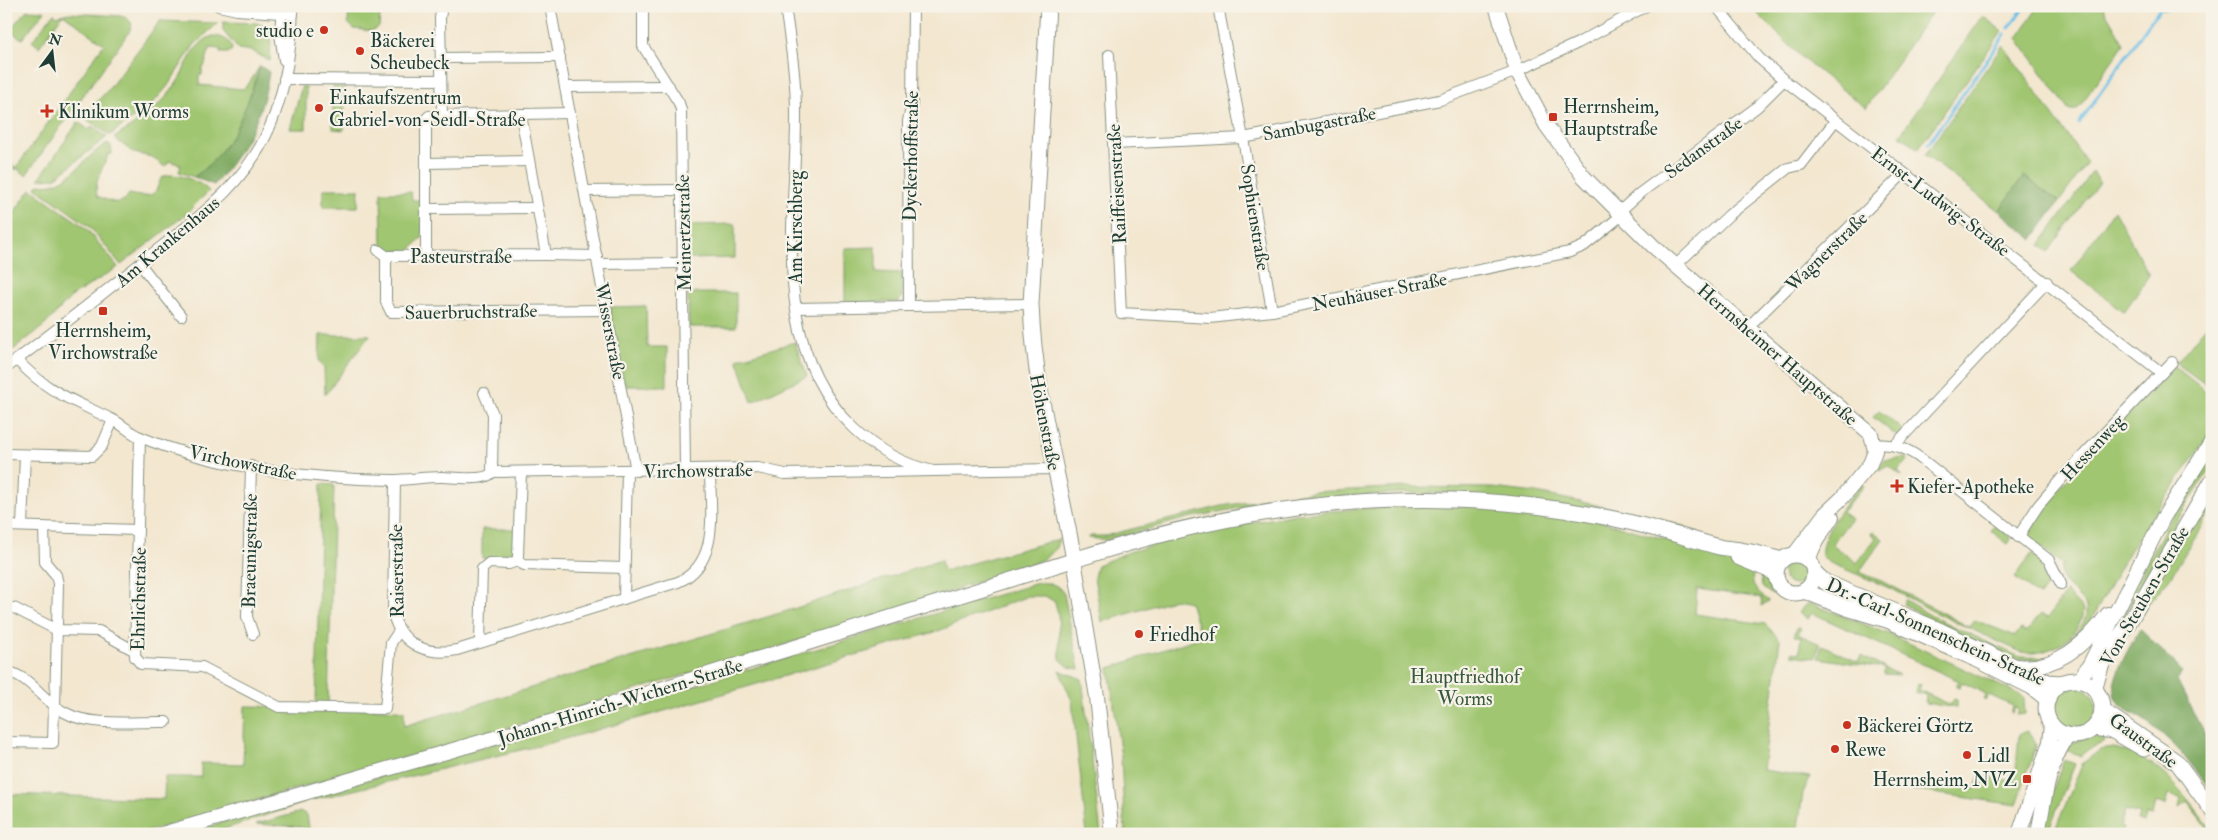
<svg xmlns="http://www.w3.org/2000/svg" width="2218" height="840" font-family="'IM FELL Double Pica',serif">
<rect width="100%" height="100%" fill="#f7f3e8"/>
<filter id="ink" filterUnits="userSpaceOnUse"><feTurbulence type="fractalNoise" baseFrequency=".02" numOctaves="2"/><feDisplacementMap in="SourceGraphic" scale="10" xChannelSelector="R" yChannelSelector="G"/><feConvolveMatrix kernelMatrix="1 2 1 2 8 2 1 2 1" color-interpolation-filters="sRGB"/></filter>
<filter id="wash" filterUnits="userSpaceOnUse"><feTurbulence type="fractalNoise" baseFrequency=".0096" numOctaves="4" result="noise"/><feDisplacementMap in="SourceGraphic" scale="20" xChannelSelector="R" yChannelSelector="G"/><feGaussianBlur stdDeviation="1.12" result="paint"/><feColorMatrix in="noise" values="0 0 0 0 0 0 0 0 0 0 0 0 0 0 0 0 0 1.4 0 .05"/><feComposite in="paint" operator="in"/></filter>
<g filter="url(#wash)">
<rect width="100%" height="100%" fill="#f3e7d0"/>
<g fill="#a0c671" stroke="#608252">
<path d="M349,6h32l-2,21 -7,4 -18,-2 -6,-6z"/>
<path d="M1750,6h186l-70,102 -63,-49z"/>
<path d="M2039,6h63l22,38 -47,66h-8l-52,-72z"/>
<path d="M27,10l18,1 -23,28 -13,-9z"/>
<path d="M54,13l2,3 13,-3 51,3 7,2 5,6 -3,8 -103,143 -10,-7 -1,2 -9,-6v-3l10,7 88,-124 -41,-30 -24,33 -7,-6z"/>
<path d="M1983,16l19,15 -84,118 -18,-14z"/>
<path d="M160,21l58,2 -24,22 -27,42 -16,18 -41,30 -27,-18 25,-27z"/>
<path d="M223,22l34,1 9,4 5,10 -1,24 -18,-10 -14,-2 -15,-18z"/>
<path d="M213,36c9,0 19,5 19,14l-4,3h-8v-4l-10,-1 -6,19 -2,1v7h-3v10l44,4 7,-7 10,-16c-14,43 -27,85 -66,111l-15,-5 2,-7 -12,-4 -4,6 -13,-10 -18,-4 -20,-15c24,-16 49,-32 64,-57 8,-15 17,-40 35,-45z"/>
<path d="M2003,45l84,118 -28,39 -35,-26 -25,35 -74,-56z"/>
<path d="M302,86l4,1v42h-16z"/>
<path d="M333,87h12l-1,43 -11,-1z"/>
<path d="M78,122l11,8 3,-4 15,11 -52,41 -16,1z"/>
<path d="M108,143l3,3 1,8h-4c-3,13 -15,25 -11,42 13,5 24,12 32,-2 36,9 24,-13 36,-18 13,-4 36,6 44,15l-24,24 -64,50 -32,-39 -53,-38 3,-4c29,6 46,-30 69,-41z"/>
<path d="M2093,171l6,11 -51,70 -8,-7z"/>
<path d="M31,189l55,39 32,39 -47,30 -26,28 -32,25 -7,-7v-120z"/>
<path d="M323,189h36l-1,18h-35z"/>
<path d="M381,192h30l1,8h11v37l-14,14h-22l-5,-5z"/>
<path d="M2114,210l35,65 -25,37 -53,-41z"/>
<path d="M735,224v34l-47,1v-34z"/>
<path d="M876,247v25l26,1v24l-4,5 -53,1v-55z"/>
<path d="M688,293h48v34h-47z"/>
<path d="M646,306l1,41h20v39h-43l-14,-79z"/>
<path d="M2212,319v70l-36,-26z"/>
<path d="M320,335h50l-45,60 -1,-27 -5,-7z"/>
<path d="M795,342l12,34 -55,26 -15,-43z"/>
<path d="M2174,366l38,30v35l-83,120 -40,73 -10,15 -20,12c9,-14 30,-24 27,-44 -8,-15 -30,-23 -24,-43l-35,-28 14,-29z"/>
<path d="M1879,411l25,20 -6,6 -25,-20z"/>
<path d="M2212,452v13l-47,75 -66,123c30,-74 70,-144 113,-211z"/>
<path d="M1906,458l2,1 -10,12 4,5 -13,-10 -9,5 -2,-2 7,-9z"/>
<path d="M321,484l13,1 -6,220h-12z"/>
<path d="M1861,484l3,2 -22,26 9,7 -19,25 25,19 19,-25 -5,-4 2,-3 10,8 -24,33 27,11 83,44 6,-7 40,16 6,-7 6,3 14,-18 6,4 19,-26 17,18c-2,28 -37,48 -62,42l-83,-38 -44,-24 -66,-28 -6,-6c-3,-23 26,-55 39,-72z"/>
<path d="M2212,485v24l-42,69 -35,41z"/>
<path d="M1407,487l86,1 43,5 70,14 80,20 -1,3 -227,-37h-54l-91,5 -58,7 -67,13 -80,22 -20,-2 3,-2h14l117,-30 91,-14z"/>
<path d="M1464,505l136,16 122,34 32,12c-4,17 0,24 15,34l-8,5 1,-8 -65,-9 -2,25 70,10 15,16 -17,130 47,7 -7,16 -6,41h-672l-4,-77 -12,-89 92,-31 -11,-35 -15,-3 -73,23 -8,-45 3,-12 32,-13 64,-18 103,-20 75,-6z"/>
<path d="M1997,523l8,7 6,9 -3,5 -17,-13z"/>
<path d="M482,529h34l-1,24 -5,6 -28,-1z"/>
<path d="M1059,539l-4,11 -15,11 -177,60 -280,85 -444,128h-133v-40l158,5 1,-22h36v-14l42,1 2,-58 140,3 19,2v15l383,-115 154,-51 2,11z"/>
<path d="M2032,553l19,14 -4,6 5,5 -13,18 -24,-18z"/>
<circle cx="1796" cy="572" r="13"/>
<path d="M1760,570c10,8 15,12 12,25l-10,-8z"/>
<path d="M1038,583c12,-1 20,1 26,11l15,75 -10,-2 -9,-8 -2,-46 -3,-11 -10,-6h-17l-90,35 -270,79 -118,33 -238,57 3,-5 280,-80z"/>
<path d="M1905,600l30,18 83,38c11,3 22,-1 32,4h-32l-89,-40 -26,-16z"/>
<path d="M1806,604h6l77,30 131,61 4,4 1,15 -9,1 3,-6 -4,-2 -3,6h-1l2,-7 -24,-11 -4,6 -1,-1 2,-6 -24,-12 -3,6 -3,-1 3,-6 -147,-68 -4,6 -9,-7z"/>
<path d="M1797,627l4,1 -3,6 22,10 -5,14 -23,-3v-3l7,1 2,-16 -7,-1z"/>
<path d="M1822,645l36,17 3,-6 38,19 -15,-1v-6l-66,-10z"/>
<path d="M1059,670l23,9 19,155h-14l-15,-133z"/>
<path d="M1921,683l-2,7 32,15 3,-6 3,1v8l-32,-5 1,-8 -11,-3 2,-7z"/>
<circle cx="2074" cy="708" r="22"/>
<path d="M2027,731l5,4 4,10 -19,60 -105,-15 24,-6 39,5 4,-13 36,5 4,-46z"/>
<path d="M2097,734h8l-2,9 -12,5 -10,8 -16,-7 7,-6z"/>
<path d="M2114,748c45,9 71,48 98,82v4h-4l2,-3 -23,-29 -8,6 2,-10 -13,-3 -3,10 -9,-3 -3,14 -7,-1 -2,8 -7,-2 2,-7 -14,-4 -5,17 3,1 -2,6h-68l30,-71 17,-13z"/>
<path d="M2064,760l11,4 -28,70h-4l7,-37z"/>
<path d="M302,799l2,4 -95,31h-26z"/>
<path d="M301,812l6,3 3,19 -8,-7 -46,-3z"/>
</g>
<g fill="#80ab63" stroke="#50744c">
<path d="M260,66l9,6c-6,45 -26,79 -55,113l-20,-8c38,-26 52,-68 66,-111z"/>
<path d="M2024,176l35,26 -26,37 -34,-28z"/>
<path d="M2140,629l42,42 -5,10 35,68v44c-19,-29 -40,-54 -68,-73 -12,-8 -28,-12 -30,-27 -3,-16 18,-50 26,-64z"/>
</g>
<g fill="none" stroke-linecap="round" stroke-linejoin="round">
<g stroke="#6bc0e8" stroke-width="3">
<path d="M2009,28l16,-22"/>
<path d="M2079,123l81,-115h52"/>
<path d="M1928,144l77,-110"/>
</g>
</g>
</g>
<g filter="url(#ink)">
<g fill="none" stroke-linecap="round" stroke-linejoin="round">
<defs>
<g id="minor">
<path d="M219,6l18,4 56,4"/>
<path d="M282,6l-2,28 4,26"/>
<path d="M550,6l86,465"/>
<path d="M643,6v40l36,57 2,7 4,360"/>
<path d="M785,6c5,35 11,70 11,106 1,106 -29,234 58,316 23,22 48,36 79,43l122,-2"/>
<path d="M1218,6l25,132 29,173"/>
<path d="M1716,6l43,52 25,22 378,293"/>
<path d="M1109,55l12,258 89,5 62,-7 298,-59 14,-6 38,-31"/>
<path d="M441,58l119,-1"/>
<path d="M284,79l157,1"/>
<path d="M565,87l104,-1"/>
<path d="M442,116l128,-3"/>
<path d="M1114,144l129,-6 197,-38 77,-29 61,-28 68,-37"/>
<path d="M427,163l102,-2"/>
<path d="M585,191l97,-1"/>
<path d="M427,209l110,-1"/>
<path d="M1619,212l21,-19 117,-86 27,-27"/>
<path d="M378,250l8,6 160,-1 -25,-140"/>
<path d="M546,255l51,1"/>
<path d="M386,256v46l5,10 216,-2"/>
<path d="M426,256v-137l3,-3h13l-2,-98 2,-12"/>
<path d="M140,264l41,52"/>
<path d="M598,264l85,-1"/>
<path d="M1675,266l54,-51 59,-47 13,-3 34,-44"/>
<path d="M909,306l-1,-185 4,-16 1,-99"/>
<path d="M796,308l235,-4"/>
<path d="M1747,328l157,-155"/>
<path d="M17,360c32,34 57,40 96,60 9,4 16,12 25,16 75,32 174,43 254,44 16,0 33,-3 49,-3 11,0 46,5 51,-5l266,-4 27,6 148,-3"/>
<path d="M6,368c49,-37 98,-75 146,-114 37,-29 77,-58 103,-99 27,-41 37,-101 38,-149"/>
<path d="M484,393l9,21 -1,58"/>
<path d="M140,437l-5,220 6,7 61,3 77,40 106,2 6,-66 8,-12"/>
<path d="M1875,445c18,-2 31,3 45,13l129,102 12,24"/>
<path d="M1895,445l152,-163"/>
<path d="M6,454l86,2 10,-10 11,-26"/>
<path d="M251,466l-4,151 6,17"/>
<path d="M395,480l-2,134c8,31 34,42 64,36l221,-68c43,-19 32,-73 32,-112"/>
<path d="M6,526l132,4"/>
<path d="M22,526l3,-71"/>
<path d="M44,527l1,35 11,13 2,9 -3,123"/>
<path d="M2018,537l20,-31 23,-27 111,-117"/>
<path d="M517,561l7,4 100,3"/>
<path d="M624,599l3,-128"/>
<path d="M6,608h8l43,22 42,1 36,20"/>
<path d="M480,642l2,-73 7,-6 20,1 8,-3 1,-5 3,-84"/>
<path d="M6,671c26,6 37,31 60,42 25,14 71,8 100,9"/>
<path d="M6,742l47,1 1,-38"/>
</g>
<g id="tertiary">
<path d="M1496,6l21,65 29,54 38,52 69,69 218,188 4,17 -5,13 -28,34 -18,17 -30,40"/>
<path d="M1808,560l8,-19 16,-24"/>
<path d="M2017,666c39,5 69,-22 91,-52"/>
<path d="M2079,680l11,-16 73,-146 49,-77"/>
<path d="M2095,689l6,-21 8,-18 20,-27 83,-143"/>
<path d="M162,834l454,-131 458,-143 23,137 15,137"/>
<path d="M2019,834l31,-92 2,-17"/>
<path d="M2038,834c6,-32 10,-72 31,-99"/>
</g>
<g id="secondary">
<path d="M1048,6l-17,298c3,88 28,170 43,256 177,-58 352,-79 536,-42 37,7 73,19 109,29 9,2 18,2 26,4 13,2 25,6 37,9"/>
<circle cx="1795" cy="574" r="19"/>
<path d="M1738,557l38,16"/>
<path d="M1814,572l11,10 116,49 107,51 13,1"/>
<path d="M1804,591l43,17 40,12 89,39 56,28 16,13"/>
<circle cx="2074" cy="708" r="28"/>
<path d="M2102,710l75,52 35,48"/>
<path d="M2094,728l19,3 31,18"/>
</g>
</defs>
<use href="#minor" stroke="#899282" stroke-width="12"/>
<use href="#tertiary" stroke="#899282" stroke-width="16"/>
<use href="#secondary" stroke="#899282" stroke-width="17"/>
<use href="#minor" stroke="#fff" stroke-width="10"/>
<use href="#tertiary" stroke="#fff" stroke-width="14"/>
<use href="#secondary" stroke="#fff" stroke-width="15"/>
</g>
</g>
<g fill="#c8321e" stroke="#f7f3e8" stroke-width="2">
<circle cx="324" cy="30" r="5"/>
<circle cx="360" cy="51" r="5"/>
<circle cx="319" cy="108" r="5"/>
<path d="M44.5 103.5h5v5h5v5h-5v5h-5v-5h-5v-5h5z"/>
<rect x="1548" y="112" width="10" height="10" rx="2.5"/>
<rect x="98" y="306" width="10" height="10" rx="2.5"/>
<path d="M1894.5 478.5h5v5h5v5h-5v5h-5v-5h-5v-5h5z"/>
<circle cx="1139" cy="634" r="5"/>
<circle cx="1847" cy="725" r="5"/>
<circle cx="1835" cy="749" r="5"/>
<circle cx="1967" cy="755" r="5"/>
<rect x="2022" y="774" width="10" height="10" rx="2.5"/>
</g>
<g text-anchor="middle" stroke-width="4.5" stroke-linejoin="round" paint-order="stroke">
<g font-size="19" fill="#1f3d34" stroke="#f7f3e8" text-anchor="start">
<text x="314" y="37" text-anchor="end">studio e</text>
<text x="370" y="47">Bäckerei<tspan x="370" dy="22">Scheubeck</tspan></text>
<text x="329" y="104">Einkaufszentrum<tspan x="329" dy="22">Gabriel-von-Seidl-Straße</tspan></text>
<text x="1563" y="113">Herrnsheim,<tspan x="1563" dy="22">Hauptstraße</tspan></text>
<text x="58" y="118">Klinikum Worms</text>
<text x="103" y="337" text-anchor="middle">Herrnsheim,<tspan x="103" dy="22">Virchowstraße</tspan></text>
<text x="1907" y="493">Kiefer-Apotheke</text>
<text x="1149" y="641">Friedhof</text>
<text x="1857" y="732">Bäckerei Görtz</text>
<text x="1845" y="756">Rewe</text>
<text x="1977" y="762">Lidl</text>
<text x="2017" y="786" text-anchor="end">Herrnsheim, NVZ</text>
</g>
<g font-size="19" fill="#1f3d34" stroke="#f7f3e8">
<text transform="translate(1319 123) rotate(-11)" y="7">Sambugastraße</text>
<text transform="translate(1703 147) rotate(-36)" y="7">Sedanstraße</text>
<text transform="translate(910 156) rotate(-89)" y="7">Dyckerhoffstraße</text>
<text transform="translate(1116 184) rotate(-93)" y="7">Raiffeisenstraße</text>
<text transform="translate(1941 201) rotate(37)" y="7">Ernst-Ludwig-Straße</text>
<text transform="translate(1256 217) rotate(81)" y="7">Sophienstraße</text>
<text transform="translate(795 227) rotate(-90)" y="7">Am Kirschberg</text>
<text transform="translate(683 233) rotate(-91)" y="7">Meinertzstraße</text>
<text transform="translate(167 241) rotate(-40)" y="7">Am Krankenhaus</text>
<text transform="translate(1826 251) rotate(-44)" y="7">Wagnerstraße</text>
<text x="461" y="263">Pasteurstraße</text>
<text transform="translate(1379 291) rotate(-11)" y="7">Neuhäuser Straße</text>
<text transform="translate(471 311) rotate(-1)" y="7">Sauerbruchstraße</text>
<text transform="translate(611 331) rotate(79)" y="7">Wisserstraße</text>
<text transform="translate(1778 354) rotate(41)" y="7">Herrnsheimer Hauptstraße</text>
<text transform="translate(1046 422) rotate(79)" y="7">Höhenstraße</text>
<text transform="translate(2092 447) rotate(-47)" y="7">Hessenweg</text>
<text transform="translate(243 462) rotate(12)" y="7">Virchowstraße</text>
<text transform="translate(698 470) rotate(-1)" y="7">Virchowstraße</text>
<text transform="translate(249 551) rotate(-89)" y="7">Braeunigstraße</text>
<text transform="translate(396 571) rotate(-91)" y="7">Raiserstraße</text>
<text transform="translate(2144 596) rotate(-60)" y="7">Von-Steuben-Straße</text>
<text transform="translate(138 599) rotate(-89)" y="7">Ehrlichstraße</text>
<text transform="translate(1936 631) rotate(24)" y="7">Dr.-Carl-Sonnenschein-Straße</text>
<text transform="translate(620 701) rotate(-17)" y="7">Johann-Hinrich-Wichern-Straße</text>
<text transform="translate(2144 740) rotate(36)" y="7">Gaustraße</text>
</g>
<g font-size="19" fill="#395840" stroke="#f7f3e8">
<text x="1465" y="683">Hauptfriedhof<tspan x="1465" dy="22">Worms</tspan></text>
</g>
</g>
<rect width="2218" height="840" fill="none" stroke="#f7f3e8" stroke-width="25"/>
<g transform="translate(52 52) rotate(15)" stroke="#f7f3e8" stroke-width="4" paint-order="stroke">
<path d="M0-4L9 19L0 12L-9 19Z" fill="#1f3d34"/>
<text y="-8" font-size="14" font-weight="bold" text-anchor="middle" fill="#1f3d34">N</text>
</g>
</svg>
